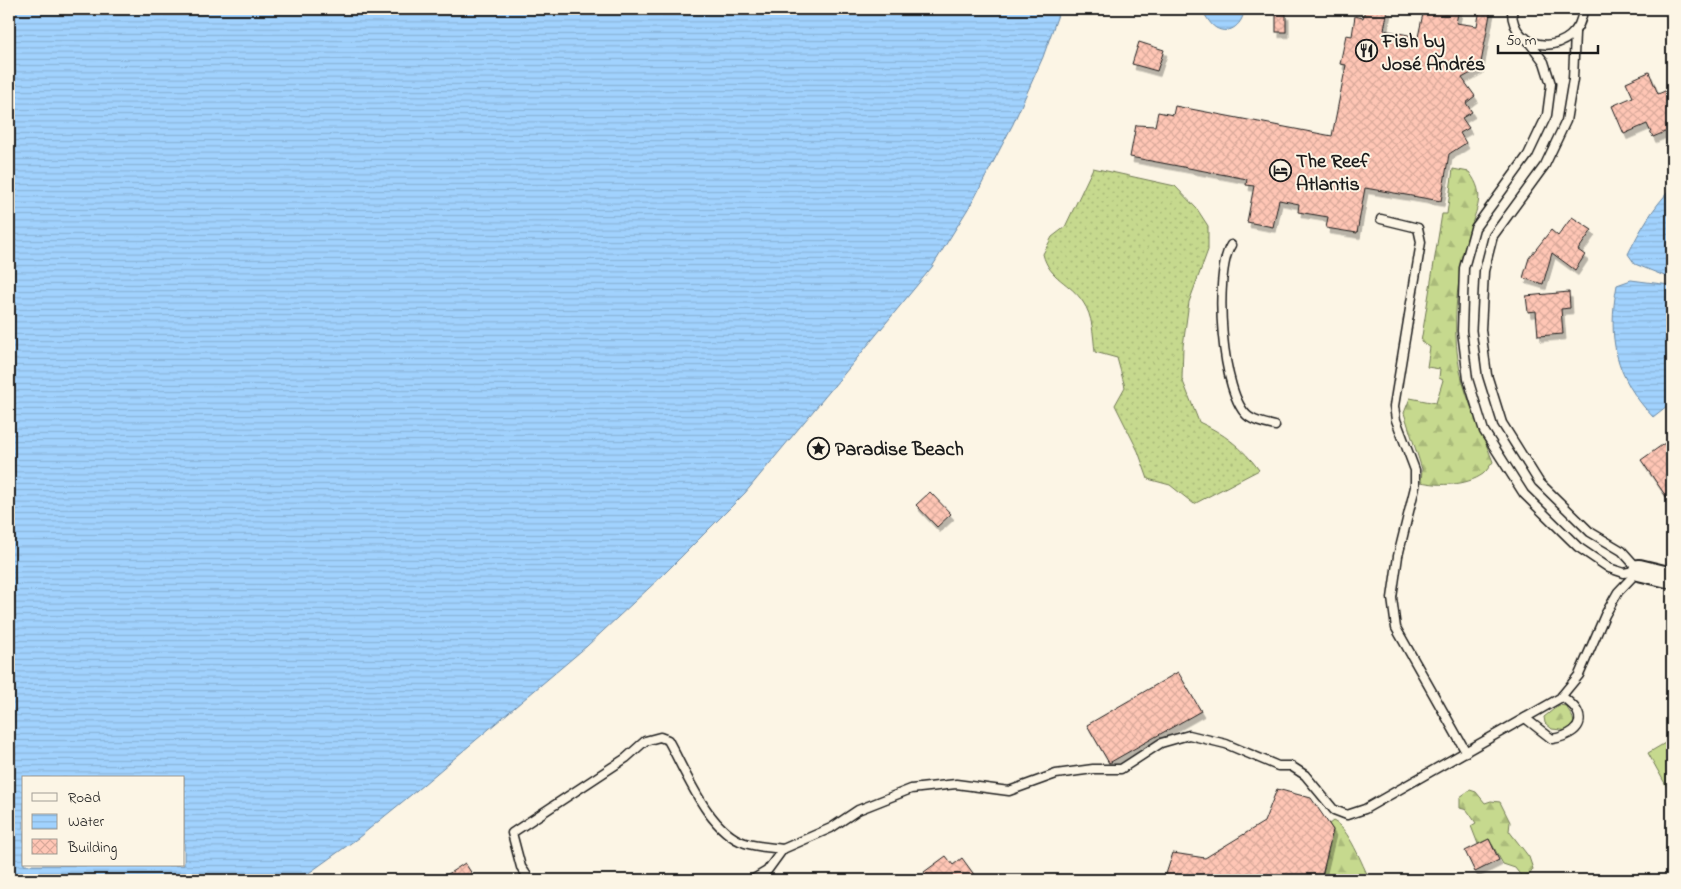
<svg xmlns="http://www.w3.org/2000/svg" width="1681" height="889" font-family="'Indie Flower',sans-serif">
<defs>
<pattern id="grass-dots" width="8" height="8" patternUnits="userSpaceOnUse" patternTransform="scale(1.25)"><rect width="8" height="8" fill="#c6d98e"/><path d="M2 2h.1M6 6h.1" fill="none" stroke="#aaba7a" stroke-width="1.8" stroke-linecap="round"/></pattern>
<pattern id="forest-firs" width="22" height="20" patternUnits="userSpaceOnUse" patternTransform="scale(1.25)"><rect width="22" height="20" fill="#c6d98e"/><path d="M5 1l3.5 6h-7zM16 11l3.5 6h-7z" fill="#aaba7a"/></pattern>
<pattern id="water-rules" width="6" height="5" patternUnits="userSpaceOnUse" patternTransform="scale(1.25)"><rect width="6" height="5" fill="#a1d2fe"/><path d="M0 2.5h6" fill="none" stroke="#8ab4d9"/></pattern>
<pattern id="building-cross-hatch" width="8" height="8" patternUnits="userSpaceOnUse" patternTransform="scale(1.25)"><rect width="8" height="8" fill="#ffc6b5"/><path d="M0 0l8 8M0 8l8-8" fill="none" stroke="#daaa9b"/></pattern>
<filter id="shadow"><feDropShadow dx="3" dy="5.5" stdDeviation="0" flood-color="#0004"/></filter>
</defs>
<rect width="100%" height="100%" fill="#fcf5e5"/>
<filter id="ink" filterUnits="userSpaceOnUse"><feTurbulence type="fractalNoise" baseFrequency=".02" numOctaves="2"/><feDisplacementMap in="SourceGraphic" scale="10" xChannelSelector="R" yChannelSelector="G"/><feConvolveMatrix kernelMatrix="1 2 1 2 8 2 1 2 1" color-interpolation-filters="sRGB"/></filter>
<g filter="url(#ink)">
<path fill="url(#grass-dots)" stroke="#717a55" d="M1093,168l82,18 22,23 11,17v24l-19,52 -6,44 -1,33 17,43c24,11 44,26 60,48l-65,34 -24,-19 -22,-6 -10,-28 -23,-46 10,-18 -8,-29 -22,-6c-2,-17 -2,-36 -12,-50 -13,-20 -34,-23 -40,-48l9,-17 13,-10z"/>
<g fill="url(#forest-firs)" stroke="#717a55">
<path d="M1453,169l16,3c18,24 7,36 0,61 -5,15 -8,31 -10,48 -5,32 -5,71 4,102 8,27 20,52 30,79 -3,3 -6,9 -10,12 -17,12 -43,12 -62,8l1,-13 -18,-56 6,-15 26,5 7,-23 -4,-2 1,-9 -13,-2 3,-20 -9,-5 21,-128h5z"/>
<path d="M1559,705l7,1c5,9 12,16 4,25l-18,-2 -7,-6 -1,-6z"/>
<path d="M1470,790l6,2 9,11 6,-2 9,1 10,20 -1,9 20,26 4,12 -3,5 -8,3 -7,-9 -12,-4 -14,-25 -11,5 -7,-18 5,-3 -9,-13 -7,-2v-11z"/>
<path d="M1333,821c16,7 29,44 37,59h-49l12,-50 -4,-6z"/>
</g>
<path fill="#c6d98e" stroke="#717a55" d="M1672,739v57l-24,-43z"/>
<g fill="url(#water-rules)" stroke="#6c89a4" fill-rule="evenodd">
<path d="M9,9h1051l-17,48 -30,67 -39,75 -42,68 -88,107 -99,119 -81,81 -77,72 -170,144 -59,48 -59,42h-290zM24,778h160v87h-160z"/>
<path d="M1200,9h44c0,14 -14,27 -28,19 -8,-5 -10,-14 -16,-19z"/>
<path d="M1672,188v214l-19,15c-38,-40 -46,-79 -36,-132l14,-5 39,5 2,-6 -37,-15 -7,-10c12,-24 25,-47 44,-66z"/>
</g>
<g fill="url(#building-cross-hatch)" stroke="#1c1c1c" filter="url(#shadow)">
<path d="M1365,9h23l-4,21 34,7 6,-28h35l-3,14 21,3 3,-17h11l-11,59 -18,10 13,18 -9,7 6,9 -10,6 7,10 -9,5 6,10 -17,11 -8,47 -76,-13 -8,45 -31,-5 2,-11 -30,-5 1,-8 -20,-4 -6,27 -26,-5 7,-36 -8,-1 1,-6 -117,-22 6,-32 19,1 3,-14 15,3 2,-9 157,30 14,-71 -6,-1 6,-29 6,1 3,-20 8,2z"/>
<rect x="1276" y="14" width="10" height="18"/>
<path d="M1139,42l25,8 -7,21 -25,-7z"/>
<path d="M1649,72l9,22 14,-6v24l-5,2 5,15 -19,8 -6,-13 -23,10 -12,-28 21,-9 -7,-15z"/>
<path d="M1572,217l20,13 -14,20 7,5 -10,15 -23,-17 -9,31 -20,-6 6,-20 22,-28 7,6z"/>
<path d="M1569,292l1,16 -9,1 2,25 -25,2 -2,-25 -8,1 -2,-16z"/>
<path d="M1672,438v67l-31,-45z"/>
<path d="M930,492l21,22 -14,13 -21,-22z"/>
<path d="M1178,672l23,39 -92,52 -22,-38z"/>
<path d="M1277,789l34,9 22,32 -12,50h-157l9,-27 32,5 59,-36z"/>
<path d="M1489,839l10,21 -24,12 -10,-21z"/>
<path d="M946,856l7,9 9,-7 16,22h-49l-5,-8z"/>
<path d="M465,863l11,17h-37z"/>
</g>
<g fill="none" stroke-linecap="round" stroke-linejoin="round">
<defs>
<g id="service">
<path d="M1512,9c-2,46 67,49 71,0"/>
<path d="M1575,33l-2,46 -7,42 -21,44 -52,71 -9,35 -3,59 6,45 15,48 37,59 51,50 32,19 17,19"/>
<path d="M1526,38l18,24 7,22 -4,31 -19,40 -53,73 -11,40 -2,63 6,48 16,52 40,63 54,53 31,21 15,5 15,-3"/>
<path d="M1381,219l37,9 3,14 -27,164 2,14 19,50v17l-17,69 -6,42 4,30 70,124"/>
<path d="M1231,245c-18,28 -10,152 18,172 7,5 17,7 26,9"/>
<path d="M1525,718l27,21c13,-2 35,-10 25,-28 -3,-6 -11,-11 -15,-15"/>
<path d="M526,874l-5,-7 -9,-34 114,-75 19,-17 15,-4 8,3c18,32 40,91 77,103 11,4 26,4 38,6"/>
<path d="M752,880l15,-9 16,-22 48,-21 27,-18 53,-21 45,-5 53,7 47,-17 37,-5h28l40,-26 28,-8 37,9 52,22h13l14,9 29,35 13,5 18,-6 195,-111 19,-23 26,-60 13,-23 21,-22"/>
</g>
<path id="tertiary" d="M1639,570l33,8"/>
</defs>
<use href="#service" stroke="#1c1c1c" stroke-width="11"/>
<use href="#tertiary" stroke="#1c1c1c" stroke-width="24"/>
<use href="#service" stroke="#fcf5e5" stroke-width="8"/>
<use href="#tertiary" stroke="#fcf5e5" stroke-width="20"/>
</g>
</g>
<defs>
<symbol id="restaurant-ring" viewBox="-11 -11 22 22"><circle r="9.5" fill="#fcf5e5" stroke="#1c1c1c" stroke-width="1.5"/><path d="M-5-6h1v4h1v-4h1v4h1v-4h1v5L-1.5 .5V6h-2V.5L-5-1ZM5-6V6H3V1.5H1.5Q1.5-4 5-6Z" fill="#1c1c1c"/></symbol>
<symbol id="hotel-ring" viewBox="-11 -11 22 22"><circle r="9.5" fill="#fcf5e5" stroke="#1c1c1c" stroke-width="1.5"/><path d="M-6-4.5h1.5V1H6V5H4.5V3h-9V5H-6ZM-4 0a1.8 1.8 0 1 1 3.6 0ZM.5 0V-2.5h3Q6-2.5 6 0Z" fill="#1c1c1c"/></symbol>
<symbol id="sight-ring" viewBox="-11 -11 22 22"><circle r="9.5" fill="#fcf5e5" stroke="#1c1c1c" stroke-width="1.5"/><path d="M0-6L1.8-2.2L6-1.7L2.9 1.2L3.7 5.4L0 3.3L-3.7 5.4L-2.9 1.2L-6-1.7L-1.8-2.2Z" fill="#1c1c1c"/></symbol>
</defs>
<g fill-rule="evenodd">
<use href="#restaurant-ring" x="1354" y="38" width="25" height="25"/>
<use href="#hotel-ring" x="1268" y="158" width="25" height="25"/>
<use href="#sight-ring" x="806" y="436" width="25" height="25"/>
</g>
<g text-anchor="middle" stroke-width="4" stroke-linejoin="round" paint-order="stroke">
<g font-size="20" font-weight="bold" fill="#1c1c1c" stroke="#fcf5e5" text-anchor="start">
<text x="1382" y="47">Fish by<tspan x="1382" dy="23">José Andrés</tspan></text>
<text x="1296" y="167">The Reef<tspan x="1296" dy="23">Atlantis</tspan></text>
<text x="835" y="455">Paradise Beach</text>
</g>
</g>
<rect width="1681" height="889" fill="none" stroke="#fcf5e5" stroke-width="30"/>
<rect x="15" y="15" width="1651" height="859" fill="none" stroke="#1c1c1c" stroke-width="2" filter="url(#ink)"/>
<rect x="22" y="776" width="162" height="90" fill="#fcf5e5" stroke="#a29e95"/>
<rect x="32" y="793" width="25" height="8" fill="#fcf5e5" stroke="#a29e95"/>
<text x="68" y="802" font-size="15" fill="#1c1c1c">Road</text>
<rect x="32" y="814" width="25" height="15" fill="url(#water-rules)" stroke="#a29e95"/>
<text x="68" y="826" font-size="15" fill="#1c1c1c">Water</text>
<rect x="32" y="839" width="25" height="15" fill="url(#building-cross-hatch)" stroke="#a29e95"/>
<text x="68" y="852" font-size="15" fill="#1c1c1c">Building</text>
<path d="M1498 45v8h100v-8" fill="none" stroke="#1c1c1c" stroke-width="2.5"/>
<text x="1506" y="45" font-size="15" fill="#1c1c1c" stroke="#fcf5e5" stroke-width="4" paint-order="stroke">50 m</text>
</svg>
